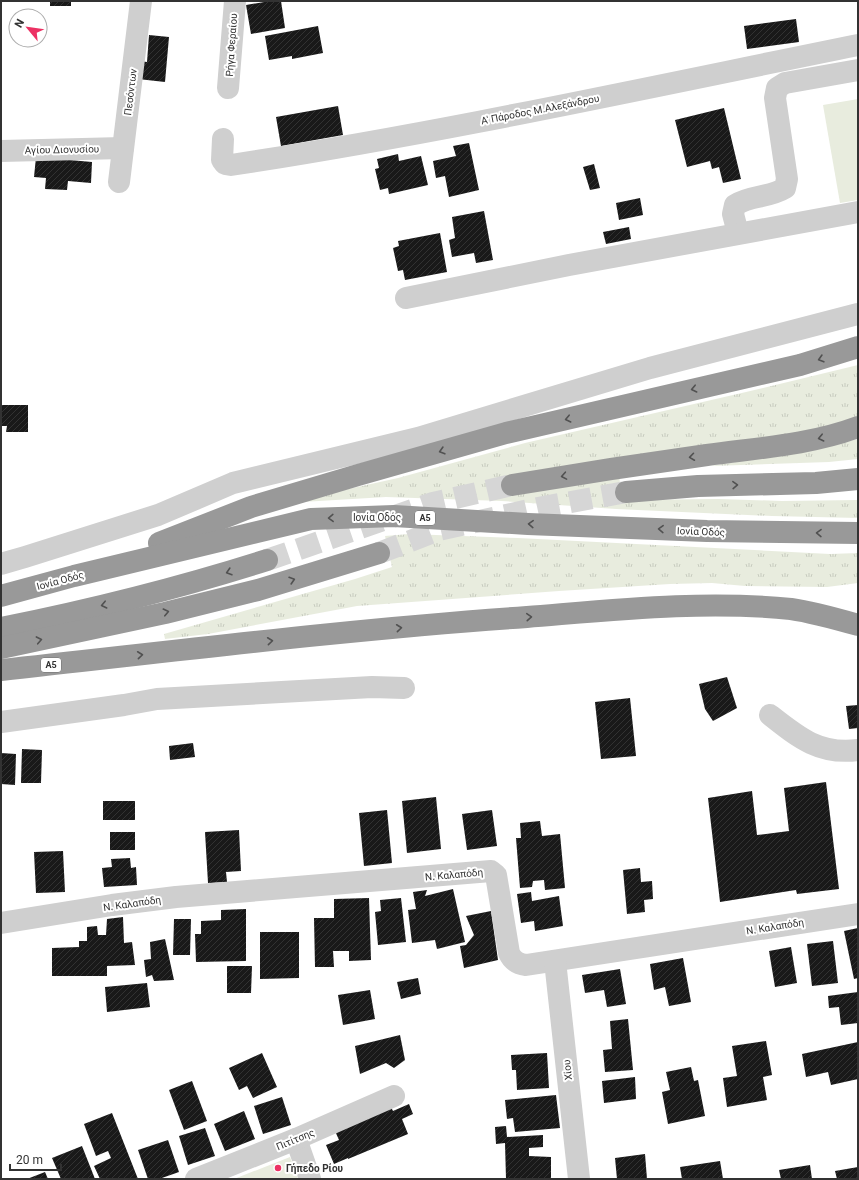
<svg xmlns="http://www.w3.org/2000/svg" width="859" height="1180" font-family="Roboto,sans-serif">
<defs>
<pattern id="grass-tufts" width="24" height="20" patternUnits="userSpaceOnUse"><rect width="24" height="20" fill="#e8ecde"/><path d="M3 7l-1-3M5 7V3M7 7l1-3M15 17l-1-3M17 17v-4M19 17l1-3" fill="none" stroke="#c7cbbf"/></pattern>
<pattern id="building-hatch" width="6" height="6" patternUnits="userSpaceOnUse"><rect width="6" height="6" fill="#191919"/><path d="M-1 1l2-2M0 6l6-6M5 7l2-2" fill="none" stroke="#323232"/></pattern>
</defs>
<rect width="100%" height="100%" fill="#fff"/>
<g fill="url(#grass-tufts)">
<path d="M858,365v52l-38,13 -164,27 -147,18h110l3,25 97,-1 63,2 76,-1v18l-86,-2 -156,-7 -114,-8 -116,-4 -101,6 113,-25 127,-35 221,-51z"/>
<path d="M858,439v20l-29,3 -119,4 101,-16z"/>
<path d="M409,534l109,4 312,16 28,-1v30l-31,4 -82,-1 -33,-3 -42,1 -111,7 -202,15 -149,28 -43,5 -1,-5 191,-55 37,-12 -7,-31z"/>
</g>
<g fill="#e8ecde">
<path d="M858,99v101l-18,3 -17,-98z"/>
<path d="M290,1157l8,22h-64z"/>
</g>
<g fill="url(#building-hatch)">
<rect x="50" y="1" width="21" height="5"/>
<path d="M270,1h11l4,27 -34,6 -5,-29z"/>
<path d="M796,19l3,23 -52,7 -3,-23z"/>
<path d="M318,26l5,27 -31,6v-3l-23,4 -4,-24z"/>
<path d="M149,35l20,2 -4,45 -27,-3 2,-18 7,1z"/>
<path d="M338,106l5,29 -62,11 -5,-29z"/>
<path d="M724,108l17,71 -18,4 -4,-16 -7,2 -2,-8 -23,6 -12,-47z"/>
<path d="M469,143l10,47 -30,7 -4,-21 -9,2 -3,-17 23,-5 -3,-10z"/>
<path d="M398,154l1,7 22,-5 7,29 -39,9 -1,-6 -8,2 -5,-21 4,-1 -2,-9z"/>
<path d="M36,157l56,5 -1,21 -23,-2 -1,9 -22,-1 1,-11 -12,-1z"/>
<path d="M594,164l6,24 -10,2 -7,-23z"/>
<path d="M640,198l3,17 -24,5 -3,-17z"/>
<path d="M484,211l9,49 -17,3 -2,-10 -22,4 -3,-17 6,-2 -3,-21z"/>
<path d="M629,227l2,12 -25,5 -3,-12z"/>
<path d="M440,233l7,39 -42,8 -2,-10 -5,1 -5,-23 6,-2 -1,-5z"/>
<path d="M1,405h27v27h-22l1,-6h-6z"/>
<path d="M727,677l10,31 -24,13 -8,-12 -6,-25z"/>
<path d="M630,698l6,58 -35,3 -6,-57z"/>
<path d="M858,705v23l-9,1 -3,-23z"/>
<path d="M193,743l2,14 -25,3 -1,-14z"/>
<path d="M22,749l20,1 -1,33h-20z"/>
<path d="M1,753l15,1 -1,31 -14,-1z"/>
<path d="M826,782l13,107 -42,5 -1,-4 -76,12 -12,-104 44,-7 5,44 32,-4 -5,-43z"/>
<path d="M436,797l5,52 -34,4 -5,-52z"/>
<rect x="103" y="801" width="32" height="19"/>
<path d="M387,810l5,53 -28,3 -5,-53z"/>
<path d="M492,810l5,36 -30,4 -5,-36z"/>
<path d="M540,821l2,15 18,-2 5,54 -20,2 -1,-10 -11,1 -1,6 -12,1 -4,-50h5l-1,-15z"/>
<path d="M239,830l2,41 -15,1 1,10 -19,1 -3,-51z"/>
<rect x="110" y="832" width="25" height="18"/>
<path d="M63,851l2,41 -29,1 -2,-41z"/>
<path d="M130,858l1,10 5,-1 1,18 -33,2 -2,-19 10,-1 -1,-8z"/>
<path d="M640,868l1,14 11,-1 1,18 -9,1 1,12 -18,2 -4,-44z"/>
<path d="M453,889l12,53 -28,7 -2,-9 -23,3 -4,-33 8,-1 -3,-17 14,-2 -2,6z"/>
<path d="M531,892l1,9 27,-5 4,30 -28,5 -1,-10 -13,2 -4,-29z"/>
<path d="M369,898l2,62 -22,1v-10h-16l1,16h-19l-1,-49h20v-19z"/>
<path d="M401,898l5,44 -28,3 -3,-33 6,-1 -1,-11z"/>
<path d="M246,909v52l-50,1 -1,-28h6v-13l20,-1v-10z"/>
<path d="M491,911l7,49 -34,8 -4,-22 6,-1 8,-10 -8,-19z"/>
<path d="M123,917l1,26 8,-1 3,23 -28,1v10h-55v-28l27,-1v-6h8v-14l10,-1 1,9h8l1,-16z"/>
<path d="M174,919h17l-1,36h-17z"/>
<path d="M858,928v50l-4,1 -10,-48z"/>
<path d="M260,932h39v46l-39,1z"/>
<path d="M165,939l9,41 -20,1 -2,-6 -6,2 -2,-17 7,-1 -1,-17z"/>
<path d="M833,941l5,42 -26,3 -5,-42z"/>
<path d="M791,947l6,36 -22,4 -6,-36z"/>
<path d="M683,958l8,44 -22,4 -4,-19 -11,3 -4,-26z"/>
<path d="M227,966h25l-1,27h-24z"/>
<path d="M620,969l6,35 -19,3 -3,-17 -19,3 -3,-18z"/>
<path d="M418,978l3,16 -20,5 -4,-17z"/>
<path d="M147,983l3,24 -43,5 -2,-25z"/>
<path d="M370,990l5,29 -32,6 -5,-30z"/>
<path d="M858,992v31l-17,2 -2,-18 -10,1 -1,-12z"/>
<path d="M628,1019l5,51 -28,2 -2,-22 9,-1 -2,-28z"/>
<path d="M400,1035l5,25 -11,8 -8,-5 -26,11 -5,-28z"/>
<path d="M766,1041l6,34 -9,2 4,23 -40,7 -4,-29 14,-2 -5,-30z"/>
<path d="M858,1042v37l-27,6 -3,-13 -22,5 -4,-23z"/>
<path d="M262,1053l15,34 -24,11 -6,-12 -8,4 -10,-22z"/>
<path d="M547,1053l2,35 -32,2 -1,-20h-4l-1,-15z"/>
<path d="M691,1067l3,14 4,-1 7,36 -37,8 -6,-32 8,-2 -4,-18z"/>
<path d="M635,1077l1,22 -32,4 -2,-22z"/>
<path d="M192,1081l15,40 -23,9 -15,-40z"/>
<path d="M556,1095l4,33 -45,4 -2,-14 -6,1 -2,-19z"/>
<path d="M282,1097l9,28 -28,9 -9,-28z"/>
<path d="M409,1104l4,10 -11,5 6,15 -60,25v-1l-14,6 -8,-19 13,-5 -4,-9 55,-26 3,6z"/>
<path d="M244,1111l11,28 -30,12 -11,-27z"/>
<path d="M112,1113l26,66h-38l-6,-13 17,-8 -3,-7 -12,5 -12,-32z"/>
<path d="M506,1126l1,11 36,-2v12l-14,1v8l22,1v22h-45l-1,-36 -9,1 -1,-17z"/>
<path d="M205,1128l10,28 -27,9 -9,-29z"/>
<path d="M168,1140l11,32 -20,7h-11l-10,-29z"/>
<path d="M82,1146l13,33h-34l-9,-21z"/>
<path d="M645,1154l2,25h-30l-2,-21z"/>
<path d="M720,1161l3,18h-41l-2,-12z"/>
<path d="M810,1165l2,14h-31l-2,-9z"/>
<path d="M858,1167v12h-21l-2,-8z"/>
<path d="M45,1172l3,7h-21z"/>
</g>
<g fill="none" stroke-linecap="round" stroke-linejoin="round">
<g stroke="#d6d6d6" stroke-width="22" stroke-dasharray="22 11" stroke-linecap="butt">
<path d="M379,553l60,-23 99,-22 88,-16"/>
<path d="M267,560l166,-57 79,-18"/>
</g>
<g stroke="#cfcfcf" stroke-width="22">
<path d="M228,88l7,-87"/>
<path d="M223,139l-1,21 3,4 6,1c210,-32 419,-78 627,-120"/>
<path d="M1,151l122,-3"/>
<path d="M119,182l22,-181"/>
<path d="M738,233l-5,-19 2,-9c16,-10 34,-7 50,-17l2,-9 -12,-81 2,-10 8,-5 73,-13"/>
<path d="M406,298l163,-33 289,-53"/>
<path d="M1,564l24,-7 133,-42 75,-32 185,-45 232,-70 208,-54"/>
<path d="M770,715c29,23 50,40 88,35"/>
<path d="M1,722l123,-17 33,-6 215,-12 32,1"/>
<path d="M1,923l111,-18 64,-8 315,-26 5,4 13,78c3,7 9,11 17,12l332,-51"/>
<path d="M555,961l24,218"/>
<path d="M296,1139l14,40"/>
<path d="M196,1179l100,-40 98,-43"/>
</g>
<g stroke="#999" stroke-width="22">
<path d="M512,485c65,-11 130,-21 195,-30 50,-7 103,-10 151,-28"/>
<path d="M626,492l72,-6 118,-3 42,-4"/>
<path d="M159,543l92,-36 107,-32 148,-42 294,-68 58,-18"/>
<path d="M1,596l73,-20 237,-57 83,-3 134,8 179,7 151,2"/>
<path d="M1,628c90,-18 178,-40 266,-68"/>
<path d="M1,648l164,-35 93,-23 121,-37"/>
<path d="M1,670c175,-19 350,-41 526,-53 87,-7 176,-17 264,-8 21,3 46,10 67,16"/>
</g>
</g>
<defs><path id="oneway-chevron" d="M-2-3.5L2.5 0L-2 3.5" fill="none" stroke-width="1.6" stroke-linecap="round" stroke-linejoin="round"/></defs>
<g stroke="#515151">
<use href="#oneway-chevron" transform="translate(821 359) rotate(164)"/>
<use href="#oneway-chevron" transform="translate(694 389) rotate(167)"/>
<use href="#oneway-chevron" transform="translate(568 419) rotate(167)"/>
<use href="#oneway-chevron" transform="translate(821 438) rotate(167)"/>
<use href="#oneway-chevron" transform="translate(442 451) rotate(164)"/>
<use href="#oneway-chevron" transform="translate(692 457) rotate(172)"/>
<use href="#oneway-chevron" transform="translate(564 476) rotate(170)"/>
<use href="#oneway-chevron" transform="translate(735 485) rotate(-2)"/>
<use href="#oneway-chevron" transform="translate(331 518) rotate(178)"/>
<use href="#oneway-chevron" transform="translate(531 524) rotate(-177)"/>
<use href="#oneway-chevron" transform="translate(661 529) rotate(-178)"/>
<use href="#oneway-chevron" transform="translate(819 533) rotate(-179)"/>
<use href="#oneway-chevron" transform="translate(229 572) rotate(163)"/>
<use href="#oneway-chevron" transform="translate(292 580) rotate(-17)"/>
<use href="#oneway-chevron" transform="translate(104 605) rotate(167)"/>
<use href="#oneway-chevron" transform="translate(166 612) rotate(-13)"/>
<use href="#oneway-chevron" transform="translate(529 617) rotate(-4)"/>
<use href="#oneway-chevron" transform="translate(399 628) rotate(-6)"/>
<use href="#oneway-chevron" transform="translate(39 640) rotate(-11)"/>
<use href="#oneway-chevron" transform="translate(270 641) rotate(-6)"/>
<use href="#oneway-chevron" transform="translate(140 655) rotate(-6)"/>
</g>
<circle fill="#ec3163" stroke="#fff" stroke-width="1.5" cx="278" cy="1168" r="4"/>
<g text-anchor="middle" stroke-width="4" stroke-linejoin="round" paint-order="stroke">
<g fill="#fff" stroke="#707070" stroke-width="1">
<rect x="415" y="511" width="20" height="14" rx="3"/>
<rect x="41" y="658" width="20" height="14" rx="3"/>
</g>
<g font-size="9" font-weight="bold" fill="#323232">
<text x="425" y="521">Α5</text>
<text x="51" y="668">Α5</text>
</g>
<g font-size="10" fill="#323232" stroke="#fff">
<text transform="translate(231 45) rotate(-86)" y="4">Ρήγα Φεραίου</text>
<text transform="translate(130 92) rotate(-83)" y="4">Πεσόντων</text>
<text transform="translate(540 109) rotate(-11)" y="4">Α' Πάροδος Μ.Αλεξάνδρου</text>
<text transform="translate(62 149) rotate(-1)" y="4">Αγίου Διονυσίου</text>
<text x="377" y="521">Ιονία Οδός</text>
<text transform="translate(701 531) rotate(2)" y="4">Ιονία Οδός</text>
<text transform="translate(60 580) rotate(-15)" y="4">Ιονία Οδός</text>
<text transform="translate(454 874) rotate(-5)" y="4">Ν. Καλαπόδη</text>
<text transform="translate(132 903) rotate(-8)" y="4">Ν. Καλαπόδη</text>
<text transform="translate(775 926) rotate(-9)" y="4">Ν. Καλαπόδη</text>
<text transform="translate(567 1070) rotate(-96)" y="4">Χίου</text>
<text transform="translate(295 1139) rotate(-23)" y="4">Πιτίτσης</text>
</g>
<g font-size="10" font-weight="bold" fill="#323232" stroke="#fff" text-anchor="start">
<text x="286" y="1172">Γήπεδο Ρίου</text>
</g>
</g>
<rect width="859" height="1180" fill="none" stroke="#323232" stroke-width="4"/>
<g transform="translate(28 28) rotate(299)"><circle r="19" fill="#ffffff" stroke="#adadad"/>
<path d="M0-3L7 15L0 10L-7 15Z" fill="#ec3163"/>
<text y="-6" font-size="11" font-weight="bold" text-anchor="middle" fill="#323232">N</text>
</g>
<path d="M10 1164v6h51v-6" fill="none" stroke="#323232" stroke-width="2"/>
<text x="16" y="1164" font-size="12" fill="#323232" stroke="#ffffff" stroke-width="3" paint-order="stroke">20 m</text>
</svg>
